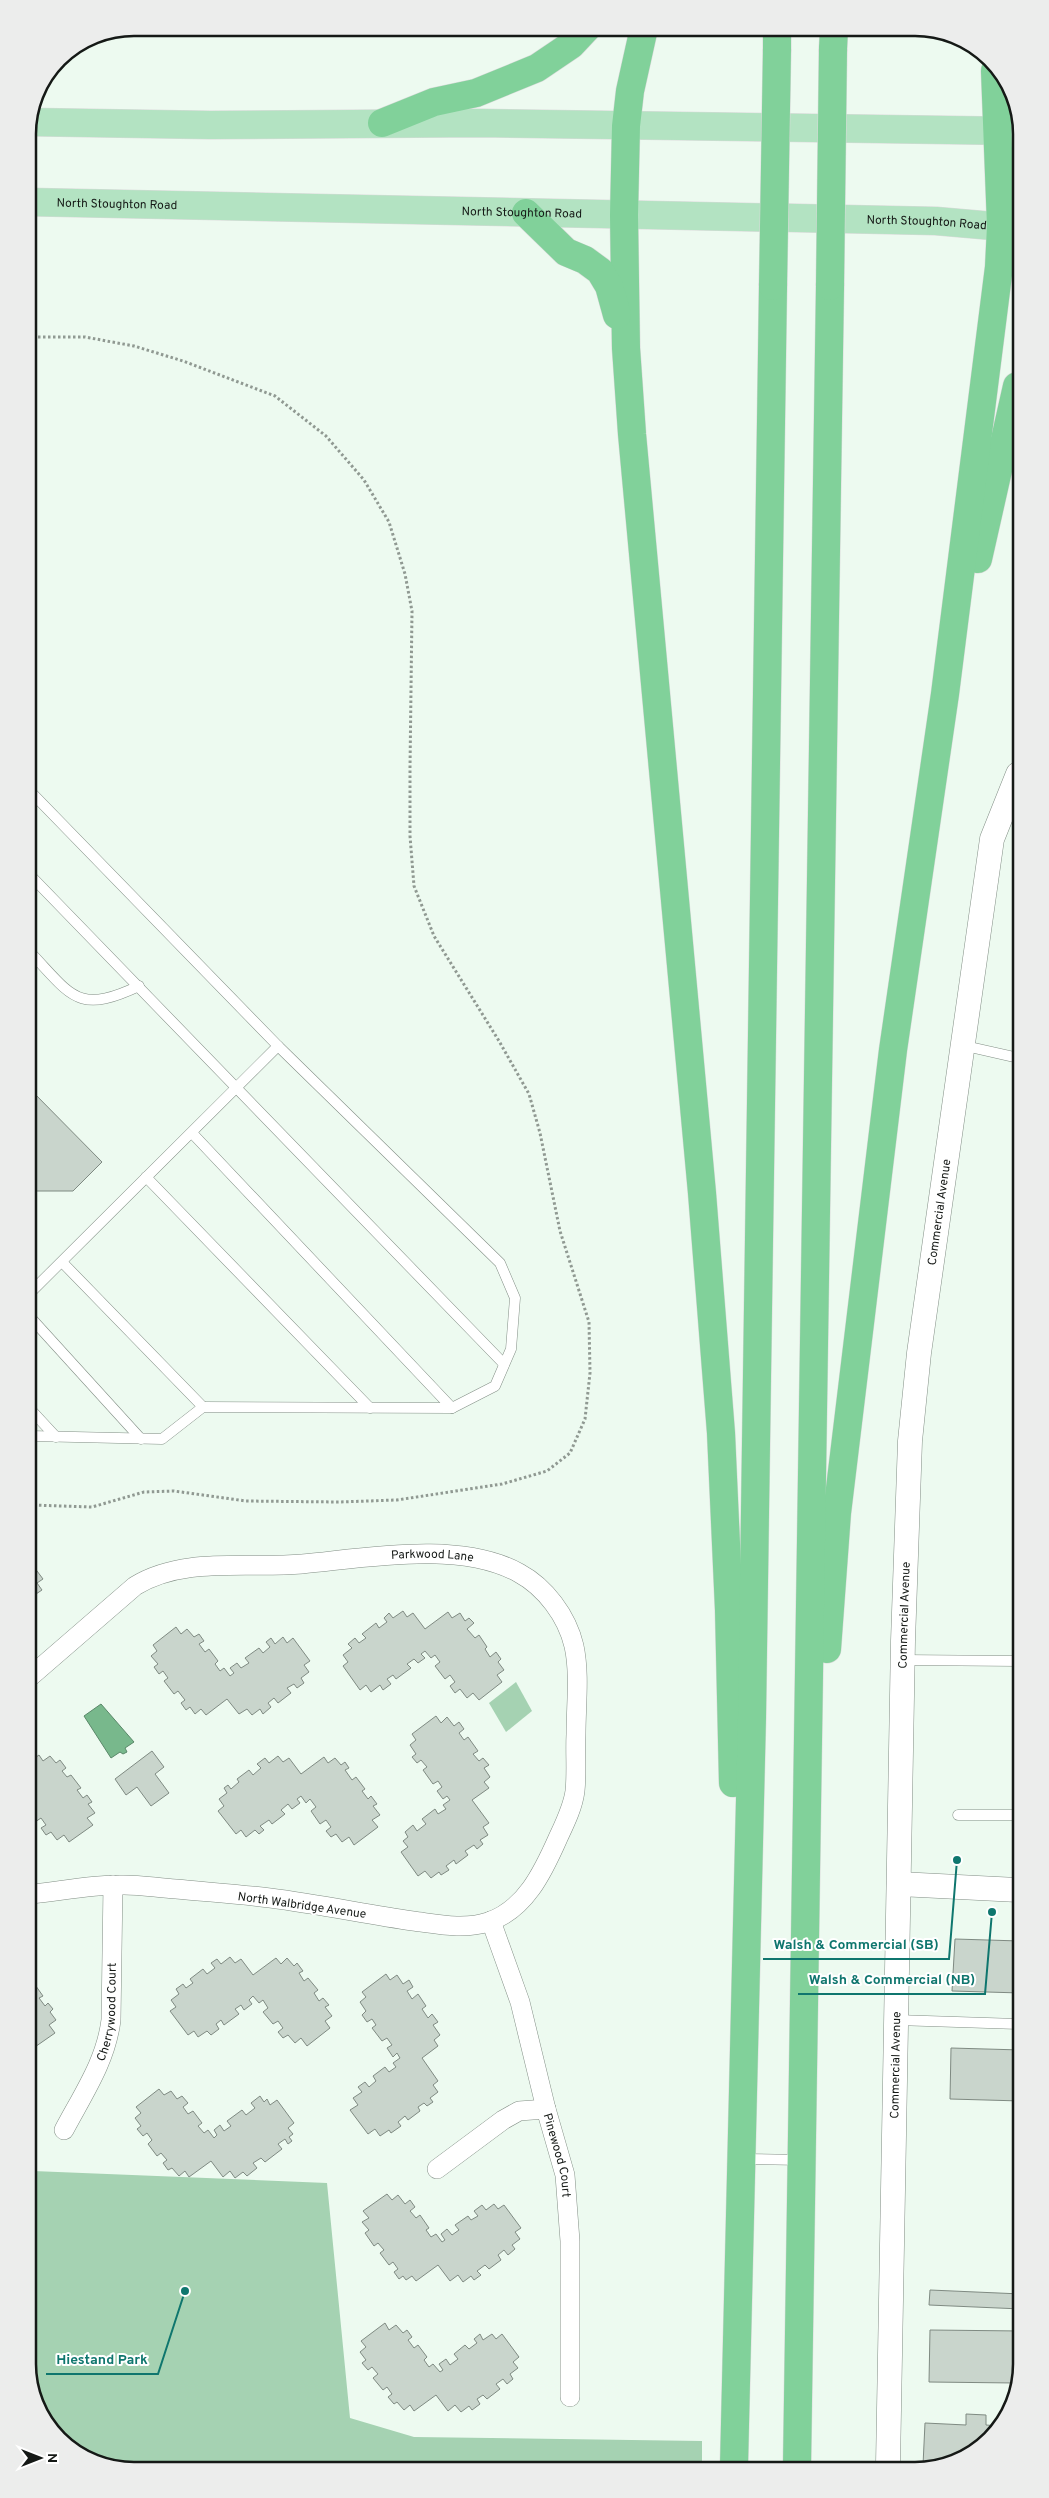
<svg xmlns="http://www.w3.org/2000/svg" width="1049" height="2498" font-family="Overpass,sans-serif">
<rect width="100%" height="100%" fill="#edfaf0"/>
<g fill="#a5d2b2">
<path d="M516,1682l16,29 -26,21 -17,-29z"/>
<path d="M33,2171l294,12 23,235 64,19 288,4v26l-575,3 -58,-22 -36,-50z"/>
</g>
<path fill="#78b88c" stroke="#5a8869" d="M101,1704l33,38 -9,6 2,4 -4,2 -3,-2 -9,6 -27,-42z"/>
<g fill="#c9d5cc" stroke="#7f8a82">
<path d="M30,1089l72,73 -29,29h-43z"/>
<path d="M31,1563l12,16 -6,4 5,7 -9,6 4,4 -6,4z"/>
<path d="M403,1611l4,6 6,-4 12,16 23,-17 4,6 8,-5 5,8 4,-3 5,5 -7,6 8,9 4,-3 8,12 -2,2 5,8 6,-5 5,7 -3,3 6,8 -7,5 5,7 -23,18 -6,-7 -6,5 -7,-9 -5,4 -5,-7 5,-4 -5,-7 -5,4 -10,-13 5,-4 -5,-7 -4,3 -6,-7 -4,3 4,4 -7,5 -4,-4 -7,5 4,4 -15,11 -3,-4 -6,4 4,5 -8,6 -3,-5 -9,7 -5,-7 -6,5 -17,-24 5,-4 -5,-7 9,-7 -4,-4 7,-6 4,5 7,-5 -4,-4 14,-11 3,5 8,-6 -3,-4 5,-5 4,5z"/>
<path d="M176,1627l5,7 6,-5 7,8 5,-3 5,7 -5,3 6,8 4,-3 9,12 -3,3 5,7 4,-3 6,8 4,-3 -4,-5 7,-5 4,5 8,-5 -4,-5 14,-10 4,5 7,-6 -4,-5 5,-4 4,6 8,-7 4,6 6,-5 17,23 -6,4 5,7 -8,6 3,5 -7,5 -3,-4 -7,4 4,5 -13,10 -4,-5 -6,5 3,4 -8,7 -3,-5 -8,6 -5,-6 -8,5 -12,-15 -21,16 -5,-6 -6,5 -5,-7 -4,3 -5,-7 4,-3 -7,-9 -4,3 -10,-13 4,-3 -5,-7 -4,3 -5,-7 4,-3 -7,-8 6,-5 -4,-6z"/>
<path d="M436,1716l5,7 6,-6 7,9 5,-4 5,7 -5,4 5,7 4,-3 10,14 -5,3 6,7 4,-3 6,7 -5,3 6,9 -6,5 5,6 -17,12 17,23 -6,4 5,8 -8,5 3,4 -6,5 -3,-4 -9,6 3,4 -12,9 -2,-4 -8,6 3,4 -8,5 -2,-3 -8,6 -6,-7 -7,5 -17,-24 7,-5 -5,-6 5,-4 -3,-5 8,-7 4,6 9,-7 -4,-5 13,-10 3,5 8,-5 -3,-4 7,-5 -3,-4 -4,3 -6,-8 5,-4 -4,-6 -5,3 -10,-14 4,-3 -6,-7 -4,3 -5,-6 4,-3 -6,-9 6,-5 -4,-6z"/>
<path d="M152,1751l12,16 -9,7 14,19 -18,13 -14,-19 -11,8 -11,-16z"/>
<path d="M39,1755l4,6 7,-5 6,7 4,-3 6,8 -4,3 5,6 4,-2 10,13 -4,2 6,8 4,-3 5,7 -4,2 7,9 -8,5 6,7 -24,17 -5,-7 -7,5 -6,-8 -5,3 -5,-7 5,-3 -5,-7 -6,4 -3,-5v-57z"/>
<path d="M278,1756l5,6 6,-4 12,16 23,-17 4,6 7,-5 6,7 4,-3 4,6 -4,2 7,10 4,-3 9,12 -3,2 6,8 3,-3 6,8 -4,2 7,9 -8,5 6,7 -24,18 -5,-8 -7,5 -6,-8 -5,3 -5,-6 5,-4 -5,-7 -6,4 -9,-13 5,-4 -6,-8 -4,4 -5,-7 -4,3 3,4 -8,6 -4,-5 -7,6 4,4 -13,10 -3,-4 -9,6 4,4 -5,4 -4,-4 -9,7 -5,-7 -5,4 -18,-23 6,-5 -5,-7 8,-6 -3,-5 4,-3 3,4 8,-7 -2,-3 12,-9 4,5 8,-7 -4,-4 8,-6 4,5z"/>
<path d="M955,1939l65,2 1,52 -69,-2z"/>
<path d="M230,1957l5,6 6,-4 12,16 23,-17 5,6 6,-6 7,8 3,-3 6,8 -4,2 5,8 4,-3 10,12 -4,3 5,8 4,-3 6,7 -4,2 7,9 -7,5 5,7 -23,18 -6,-8 -6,5 -7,-8 -5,3 -5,-6 5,-4 -5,-7 -5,3 -10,-12 5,-4 -5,-8 -4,3 -6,-7 -4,4 3,4 -8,6 -3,-5 -6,4 4,5 -15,11 -3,-5 -5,4 3,5 -8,6 -4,-4 -9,6 -4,-6 -6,4 -18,-24 6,-4 -5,-7 8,-6 -3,-5 7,-5 3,4 7,-5 -3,-4 13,-10 4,5 8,-6 -4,-5 6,-4 4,5z"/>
<path d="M386,1974l4,6 7,-5 6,9 6,-4 4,7 -6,4 5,8 6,-5 8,12 -4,3 6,9 4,-4 6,8 -5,3 7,10 -6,5 4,6 -16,12 16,23 -5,4 5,7 -8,6 3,4 -6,4 -3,-3 -6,4 2,4 -12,9 -3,-4 -7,6 3,4 -10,7 -2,-3 -9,6 -5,-7 -7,5 -18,-24 8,-5 -5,-7 9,-6 -4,-5 7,-5 4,5 7,-6 -3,-5 12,-9 4,5 7,-5 -3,-4 7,-5 -3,-5 -4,4 -6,-9 5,-3 -5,-7 -5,3 -10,-13 4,-3 -4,-6 -5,3 -5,-7 4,-4 -6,-9 6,-5 -4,-5z"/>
<path d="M33,1982l10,14 -4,2 6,8 3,-3 5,6 -3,3 6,8 -7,5 6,8 -23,16z"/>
<path d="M951,2048l70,2v51l-71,-2z"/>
<path d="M159,2089l5,6 7,-4 6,8 5,-3 6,7 -5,4 5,7 5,-3 9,12 -4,3 6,7 4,-3 6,8 3,-3 -3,-5 6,-5 4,6 7,-5 -4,-5 15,-11 4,5 9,-7 -4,-5 9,-7 4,6 3,-3 3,6 7,-5 17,23 -6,5 5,6 -4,3 3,4 -4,3 -3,-5 -7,5 4,5 -17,13 -4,-4 -8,5 4,5 -10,8 -4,-4 -8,6 -5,-7 -7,6 -12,-16 -22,16 -4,-6 -6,5 -7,-8 -4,2 -5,-7 4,-3 -6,-7 -4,3 -9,-12 4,-4 -5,-7 -4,3 -6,-7 4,-3 -6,-8 6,-5 -5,-6z"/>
<path d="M387,2194l5,6 6,-5 7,9 5,-4 5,7 -5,4 6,7 4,-3 9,13 -3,2 5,7 5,-3 6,8 3,-2 -4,-6 6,-5 5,6 7,-5 -4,-5 13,-9 3,4 7,-4 -4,-5 8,-6 4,5 8,-6 4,5 6,-4 17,23 -6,4 5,7 -8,6 3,4 -7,6 -4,-5 -6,5 3,5 -12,9 -4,-4 -8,6 4,4 -7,5 -3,-4 -8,6 -5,-7 -8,6 -12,-16 -22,16 -4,-5 -6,4 -3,-4 -4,3 -5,-7 4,-3 -5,-7 -4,3 -9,-12 4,-3 -6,-7 -4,3 -9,-13 4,-3 -7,-8 7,-4 -6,-7z"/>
<path d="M930,2290l91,4v15l-92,-4z"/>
<path d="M385,2323l4,7 7,-5 7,8 4,-3 5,7 -4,3 6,8 4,-3 9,12 -3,3 5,7 4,-3 7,8 3,-2 -4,-6 7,-5 4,6 8,-6 -4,-5 11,-9 4,4 8,-6 -3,-4 6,-5 3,6 9,-6 4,5 6,-5 17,23 -6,5 5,6 -8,6 3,5 -6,5 -4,-5 -7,5 4,5 -13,10 -4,-4 -6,4 3,5 -8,6 -3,-4 -8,6 -6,-7 -7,6 -12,-16 -22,16 -4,-6 -6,5 -7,-8 -3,2 -6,-7 4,-3 -5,-7 -4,3 -10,-12 5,-4 -6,-7 -4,3 -6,-7 4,-3 -6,-8 6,-5 -5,-6z"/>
<path d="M930,2330l91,1v33l-6,19 -86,-1z"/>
<path d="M966,2414l20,1v10l15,1 -1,3 -51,36h-26l2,-42 41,2z"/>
</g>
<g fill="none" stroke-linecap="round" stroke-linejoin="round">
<defs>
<g id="service">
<path d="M29,790l249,256"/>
<path d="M29,874l475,490"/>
<path d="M30,952c42,44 47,63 109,34"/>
<path d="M961,1045l57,13"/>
<path d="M192,1133l260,275"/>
<path d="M146,1177l224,231"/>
<path d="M62,1262l141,145"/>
<path d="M30,1293l248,-247 222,217 15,35 -4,51 -16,37 -43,22 -249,-1 -41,32 -131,-3"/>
<path d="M31,1318l110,121"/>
<path d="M31,1410l25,27"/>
<path d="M902,1660l118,1"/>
<path d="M958,1815h62"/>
<path d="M896,2020l125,4"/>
<path d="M743,2159l58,1"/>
</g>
<g id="minor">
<path id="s1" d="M31,1676l104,-90c49,-30 112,-17 167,-22 64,-6 158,-24 217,9 26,14 48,43 55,73 6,28 2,59 2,88 -1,19 1,38 -1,57 -2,16 -10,32 -17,47 -15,34 -33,72 -70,84 -24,8 -51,2 -75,-1 -48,-7 -95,-17 -143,-23 -31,-4 -63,-6 -94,-9 -19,-1 -38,-5 -57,-4 -29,0 -58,6 -87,9"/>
<path id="s2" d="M491,1921l29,81 26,107 19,66 5,66v156"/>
<path id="s3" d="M64,2130c19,-36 42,-69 47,-110l2,-135"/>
<path d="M437,2169l66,-49 16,-9 27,-2"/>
</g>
<g id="tertiary">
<path d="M899,1884l121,6"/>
<path id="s4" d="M888,2465l15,-824 7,-200 9,-88 73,-514 26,-65"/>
</g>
<g id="primary">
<path d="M29,122l181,3 271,-2 535,8"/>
<path id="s5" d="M28,202l908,19 80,7"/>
</g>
<g id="motorway">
<path d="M644,28l-14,63 -4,35 -2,89 2,133 6,86 70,759 19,240 8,177 4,173"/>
<path d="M777,49v-21"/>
<path d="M833,49l1,-21"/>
<path d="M382,123l52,-21 42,-9 61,-25 34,-23 16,-17"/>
<path d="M526,213l40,39 19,8 15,11 9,15 8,29"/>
<path d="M978,559l39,-173"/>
<path d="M827,1649l10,-136 56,-463 52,-356 54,-427 2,-41 -6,-155"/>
<path d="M734,2466l18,-749 21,-1431"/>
<path d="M797,2466l33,-2180"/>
</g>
</defs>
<use href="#service" stroke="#828e85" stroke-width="11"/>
<use href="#minor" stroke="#828e85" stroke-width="20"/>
<use href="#tertiary" stroke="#828e85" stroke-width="25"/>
<use href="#primary" stroke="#dadada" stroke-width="29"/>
<use href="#motorway" stroke="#dadada" stroke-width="29"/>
<path stroke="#909992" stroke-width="3" stroke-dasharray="2.5 2.5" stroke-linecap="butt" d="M28,337h57l49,9 49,15 92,35 51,40 38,44 25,42 16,52 7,37 -2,157v68l4,50 20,50 65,105 30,53 11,39 20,98 29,91 1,51 -5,46 -15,34 -23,18 -45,13 -105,16 -59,2 -92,-1 -72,-10 -30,1 -52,15 -61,-2"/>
<use href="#service" stroke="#fff" stroke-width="10"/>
<use href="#minor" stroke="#fff" stroke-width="19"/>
<use href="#tertiary" stroke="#fff" stroke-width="24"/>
<use href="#primary" stroke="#b3e3c2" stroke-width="28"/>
<use href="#motorway" stroke="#81d19a" stroke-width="28"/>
<defs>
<g id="motorway-bridge">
<path d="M773,286l4,-237"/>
<path d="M830,286l3,-237"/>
</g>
</defs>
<use href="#motorway-bridge" stroke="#dadada" stroke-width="29" stroke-linecap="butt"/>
<use href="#motorway-bridge" stroke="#81d19a" stroke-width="28"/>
</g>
<g text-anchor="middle" stroke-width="4" stroke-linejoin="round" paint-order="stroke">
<g font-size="12" fill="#151916" stroke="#fff">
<text dy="4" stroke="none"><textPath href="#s5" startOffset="89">North Stoughton Road</textPath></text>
<text dy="4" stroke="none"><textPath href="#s5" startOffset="494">North Stoughton Road</textPath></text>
<text dy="4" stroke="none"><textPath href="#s5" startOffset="899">North Stoughton Road</textPath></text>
<text dy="4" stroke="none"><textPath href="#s4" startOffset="1255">Commercial Avenue</textPath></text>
<text dy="4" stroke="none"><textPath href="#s1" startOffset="439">Parkwood Lane</textPath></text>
<text dy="4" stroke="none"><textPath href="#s4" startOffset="850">Commercial Avenue</textPath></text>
<text transform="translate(302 1905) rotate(8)" y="4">North Walbridge Avenue</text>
<text dy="4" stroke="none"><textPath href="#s3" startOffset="128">Cherrywood Court</textPath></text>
<text dy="4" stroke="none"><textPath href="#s4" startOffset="400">Commercial Avenue</textPath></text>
<text dy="4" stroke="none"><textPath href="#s2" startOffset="244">Pinewood Court</textPath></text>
</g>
</g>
<path d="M0 0H1049V2498H0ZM134 36H915A98 98 0 0 1 1013 134V2364A98 98 0 0 1 915 2462H134A98 98 0 0 1 36 2364V134A98 98 0 0 1 134 36Z" fill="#ecedec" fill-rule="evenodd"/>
<path fill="none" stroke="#151916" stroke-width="2.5" d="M134 36H915A98 98 0 0 1 1013 134V2364A98 98 0 0 1 915 2462H134A98 98 0 0 1 36 2364V134A98 98 0 0 1 134 36Z"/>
<path fill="none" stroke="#0f766e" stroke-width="2" d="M957 1860L949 1959H763M992 1912L985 1994H798M185 2291L158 2374H46"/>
<g fill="#0f766e" stroke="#fff" stroke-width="2">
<circle cx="957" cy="1860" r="5"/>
<circle cx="992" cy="1912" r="5"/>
<circle cx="185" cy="2291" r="5"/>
</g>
<g font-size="14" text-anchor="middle" font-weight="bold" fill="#0f766e" stroke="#fff" stroke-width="4" stroke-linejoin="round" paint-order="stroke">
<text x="856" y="1949">Walsh &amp; Commercial (SB)</text>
<text x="892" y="1984">Walsh &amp; Commercial (NB)</text>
<text x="102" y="2364">Hiestand Park</text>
</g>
<g transform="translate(40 2458) rotate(90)" stroke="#ffffff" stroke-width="4" paint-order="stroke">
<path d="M0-4L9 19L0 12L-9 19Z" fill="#151916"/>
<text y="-8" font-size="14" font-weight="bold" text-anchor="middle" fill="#151916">N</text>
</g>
</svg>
